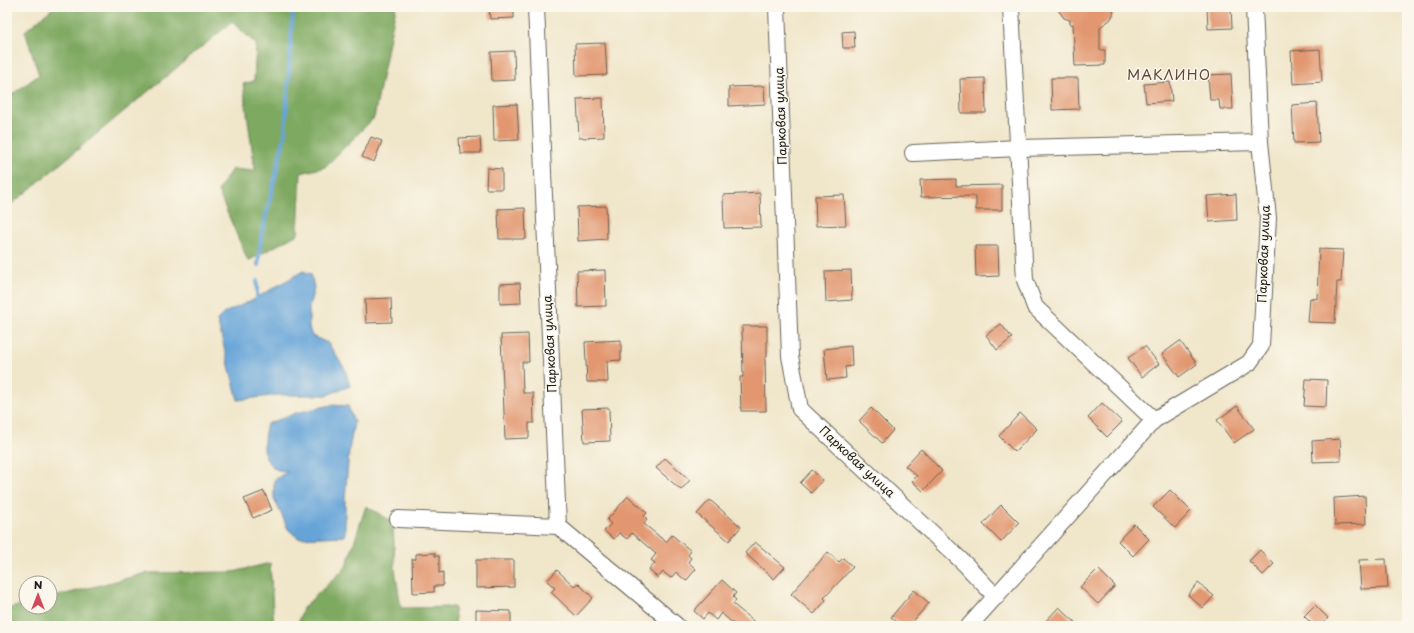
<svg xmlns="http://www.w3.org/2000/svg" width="1414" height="633" font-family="'Playpen Sans',sans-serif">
<rect width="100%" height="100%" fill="#fbf7ec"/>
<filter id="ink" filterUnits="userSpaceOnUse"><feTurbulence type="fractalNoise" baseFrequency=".025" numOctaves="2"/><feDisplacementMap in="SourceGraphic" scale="8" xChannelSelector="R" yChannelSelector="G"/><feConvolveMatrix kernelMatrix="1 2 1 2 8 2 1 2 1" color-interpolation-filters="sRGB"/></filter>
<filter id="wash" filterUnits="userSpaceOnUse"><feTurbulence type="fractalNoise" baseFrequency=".012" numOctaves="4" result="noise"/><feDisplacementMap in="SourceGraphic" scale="16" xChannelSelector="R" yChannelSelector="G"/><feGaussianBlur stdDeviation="0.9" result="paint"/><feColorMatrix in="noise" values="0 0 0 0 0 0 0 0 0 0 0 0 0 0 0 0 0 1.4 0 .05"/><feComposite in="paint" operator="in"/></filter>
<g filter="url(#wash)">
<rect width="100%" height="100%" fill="#f0e6ca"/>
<g fill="#7ea961" stroke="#4d623e">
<path d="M54,7h342l-22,111 -49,49 -24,6 -3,61 -50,27 -30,-70 14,-22 23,2 -12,-87 11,-3 2,-37 -24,-22 -225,186v-110l32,-23 -14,-44z"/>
<path d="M366,506l27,16 2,47 6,39 53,-1 2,19h-159l6,-18 43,-41z"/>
<path d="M270,563l4,63h-267v-17l19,-5v3h24v-9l97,-25 86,-1z"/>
</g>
<g fill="#66a4d8" stroke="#41607a">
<path d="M303,271l8,3 3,14 -5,19v21l3,8 16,7 17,26 5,17 -23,9h-48l-41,5 -21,-80 7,-7 29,-13z"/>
<path d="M331,405l17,1 6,16 -5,29 -4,48v37l-47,2 -10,-9 -14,-31v-18l14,-9c-3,0 -9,0 -12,-2 -16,-9 -13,-30 -9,-45l29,-11z"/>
</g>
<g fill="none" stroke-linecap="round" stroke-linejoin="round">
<g stroke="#66a4d8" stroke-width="4">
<path d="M258,265l3,-27 24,-104 8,-127"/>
<path d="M257,281v21"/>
</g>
</g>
<g id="blocks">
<g fill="#e29770">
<path d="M489,7h25v11l-24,1z"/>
<path d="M1056,7h58l-1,8 -3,5 -10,7v23h5v15l-30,1 -2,-42h-3v-4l-6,-2z"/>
<path d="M1207,7h24l1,21 -24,1z"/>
<path d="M854,31l1,17h-12l-1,-16z"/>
<path d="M605,43l2,32 -31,1 -1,-32z"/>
<path d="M1320,49l2,33 -29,2 -2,-33z"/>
<path d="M514,51l1,29 -23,1 -1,-29z"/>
<path d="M1231,74l2,35h-13l-1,-9h-9l-2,-25z"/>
<path d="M985,78l1,35h-25l-1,-34z"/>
<path d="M1051,78h27l1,31 -27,1z"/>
<path d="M1170,82l2,19 -26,2 -2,-19z"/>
<path d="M764,86l1,18 -36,2v-19z"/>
<path d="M603,98l1,39 -25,1 -2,-39z"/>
<path d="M1317,103l2,39 -25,1 -2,-38z"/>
<path d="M517,104l2,36 -25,1 -1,-36z"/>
<path d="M371,137l11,4 -8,21 -12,-5z"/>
<path d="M480,137l1,16h-21l-1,-15z"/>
<path d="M487,168l15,1v20h-16z"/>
<path d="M956,179v7l46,-1v25h-26v-14l-55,1 -1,-17z"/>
<path d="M760,193l1,34 -37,1 -1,-33z"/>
<path d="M1236,194l1,26 -28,2 -2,-26z"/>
<path d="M844,195l2,30 -30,1 -1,-30z"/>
<path d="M606,206l1,33 -29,2 -1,-34z"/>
<path d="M525,208l1,31h-27l-1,-30z"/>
<path d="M975,246h23l1,30 -23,1z"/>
<path d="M1319,249l24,1 -2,32h-4l-2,41 -27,-1 2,-24 7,1z"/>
<path d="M605,270l1,36 -28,1 -1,-36z"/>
<path d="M851,270l1,30 -26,2 -1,-31z"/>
<path d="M520,283l1,20 -21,1v-20z"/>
<path d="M391,298l1,24 -26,1 -1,-24z"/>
<path d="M1001,324l11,14 -15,12 -11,-15z"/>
<path d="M742,326h25v31h-2l1,54h-25l-1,-34h3z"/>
<path d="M528,334l1,28h-7l1,31h10l1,30h-5v15l-24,1 -4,-104z"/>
<path d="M621,340v20l-14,1 1,21h-21l-2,-40z"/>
<path d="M1180,341l17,23 -18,13 -17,-23z"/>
<path d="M851,346l1,20 -7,1 1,11 -19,2 -3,-31z"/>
<path d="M1145,346l14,18 -17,13 -14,-19z"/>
<path d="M1306,379l21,1 -1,27 -22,-1z"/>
<path d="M1102,403l20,19 -15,15 -19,-19z"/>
<path d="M1237,406l17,23 -20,14 -17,-23z"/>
<path d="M609,408l1,33 -26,1 -2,-33z"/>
<path d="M871,408l22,22 -11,13 -23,-22z"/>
<path d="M1020,413l17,16 -22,23 -16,-16z"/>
<path d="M1340,439l1,22 -28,1 -1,-21z"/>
<path d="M921,449l21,22 -19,20 -11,-10 5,-5 -12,-10z"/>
<path d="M665,458l25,22 -9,10 -25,-22z"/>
<path d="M812,470l11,10 -12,13 -11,-10z"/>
<path d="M1170,490l21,21 -16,17 -22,-21z"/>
<path d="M264,491l8,19 -19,8 -9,-19z"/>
<path d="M628,496l19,17 -3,3 3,3 -3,5 22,18 6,-7 19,16 -3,4 3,3 -3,4 8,7 -10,12 -10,-9 -5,6 -8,-6 -5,6 -9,-8 6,-7 -4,-3 5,-6 -24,-21 -5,6 -8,-6 -5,6 -10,-8 7,-7 -4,-4z"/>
<path d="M1365,496l1,28 -31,1 -1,-27z"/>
<path d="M710,500l31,27 -12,14 -32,-27z"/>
<path d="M1001,505l18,18 -18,19 -18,-18z"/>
<path d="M1134,524l15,15 -16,17 -15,-15z"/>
<path d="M755,542l30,25 -11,12 -29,-26z"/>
<path d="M1260,550l14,14 -11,11 -14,-14z"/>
<path d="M828,552l11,10 4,-4 10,9 -29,31 2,2 -12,14 -23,-20z"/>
<path d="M435,553v3h4v17l4,-1v14h-9v6l-21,1 -1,-34h4v-5z"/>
<path d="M1386,559l2,29 -27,1 -2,-29z"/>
<path d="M476,560h38v27l-38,1z"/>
<path d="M1098,569l17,17 -17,18 -18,-17z"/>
<path d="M557,570l17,16 4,-3 15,15 -17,18 -25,-24 4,-4 -8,-7z"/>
<path d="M722,580l14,13 -3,4 3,3 -3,4 26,22h-23l-15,-13 -5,7 -8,-7 -5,6 -9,-8z"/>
<path d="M1198,583l16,13 -11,12 -15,-13z"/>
<path d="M914,590l15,13 -20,23h-7l-11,-9z"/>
<path d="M1315,605l13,13 -8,8h-6l-10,-10z"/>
<path d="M1059,607l20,19h-38z"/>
<path d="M476,610l35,1v15h-35z"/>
</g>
</g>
</g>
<g filter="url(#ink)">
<use href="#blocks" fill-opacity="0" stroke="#666359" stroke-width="1"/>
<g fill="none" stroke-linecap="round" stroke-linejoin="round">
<defs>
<g id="street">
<path d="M536,7l22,519 119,100"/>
<path d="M777,7l13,349 10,53 165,155 31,33"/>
<path d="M1011,7l14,273 10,27 119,113"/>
<path d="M913,153l106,-5 241,-6"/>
<path d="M398,519l160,7"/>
<path d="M969,626l185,-206 95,-57 12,-17 7,-128 -8,-76 -6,-135"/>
</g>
</defs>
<use href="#street" stroke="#666359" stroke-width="18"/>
<use href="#street" stroke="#fff" stroke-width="16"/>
</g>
</g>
<g text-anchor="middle" stroke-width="3" stroke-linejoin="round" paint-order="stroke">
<g font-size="12" fill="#1c1c1c" stroke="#fbf7ec">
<text transform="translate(781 116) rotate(-92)" y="4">Парковая улица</text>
<text transform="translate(1264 254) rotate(-88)" y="4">Парковая улица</text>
<text transform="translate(550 344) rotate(-93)" y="4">Парковая улица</text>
<text transform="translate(857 462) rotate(43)" y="4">Парковая улица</text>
</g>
<g font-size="14" letter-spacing="1" fill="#614739" stroke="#fbf7ec">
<text x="1169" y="80">МАКЛИНО</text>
</g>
</g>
<rect width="1414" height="633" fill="none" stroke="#fbf7ec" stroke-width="24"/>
<g transform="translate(38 595)"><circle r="19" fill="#fbf7ec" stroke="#a29f99"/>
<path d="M0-3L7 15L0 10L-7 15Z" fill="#d1495b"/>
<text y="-6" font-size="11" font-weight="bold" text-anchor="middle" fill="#1c1c1c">N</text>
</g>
</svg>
